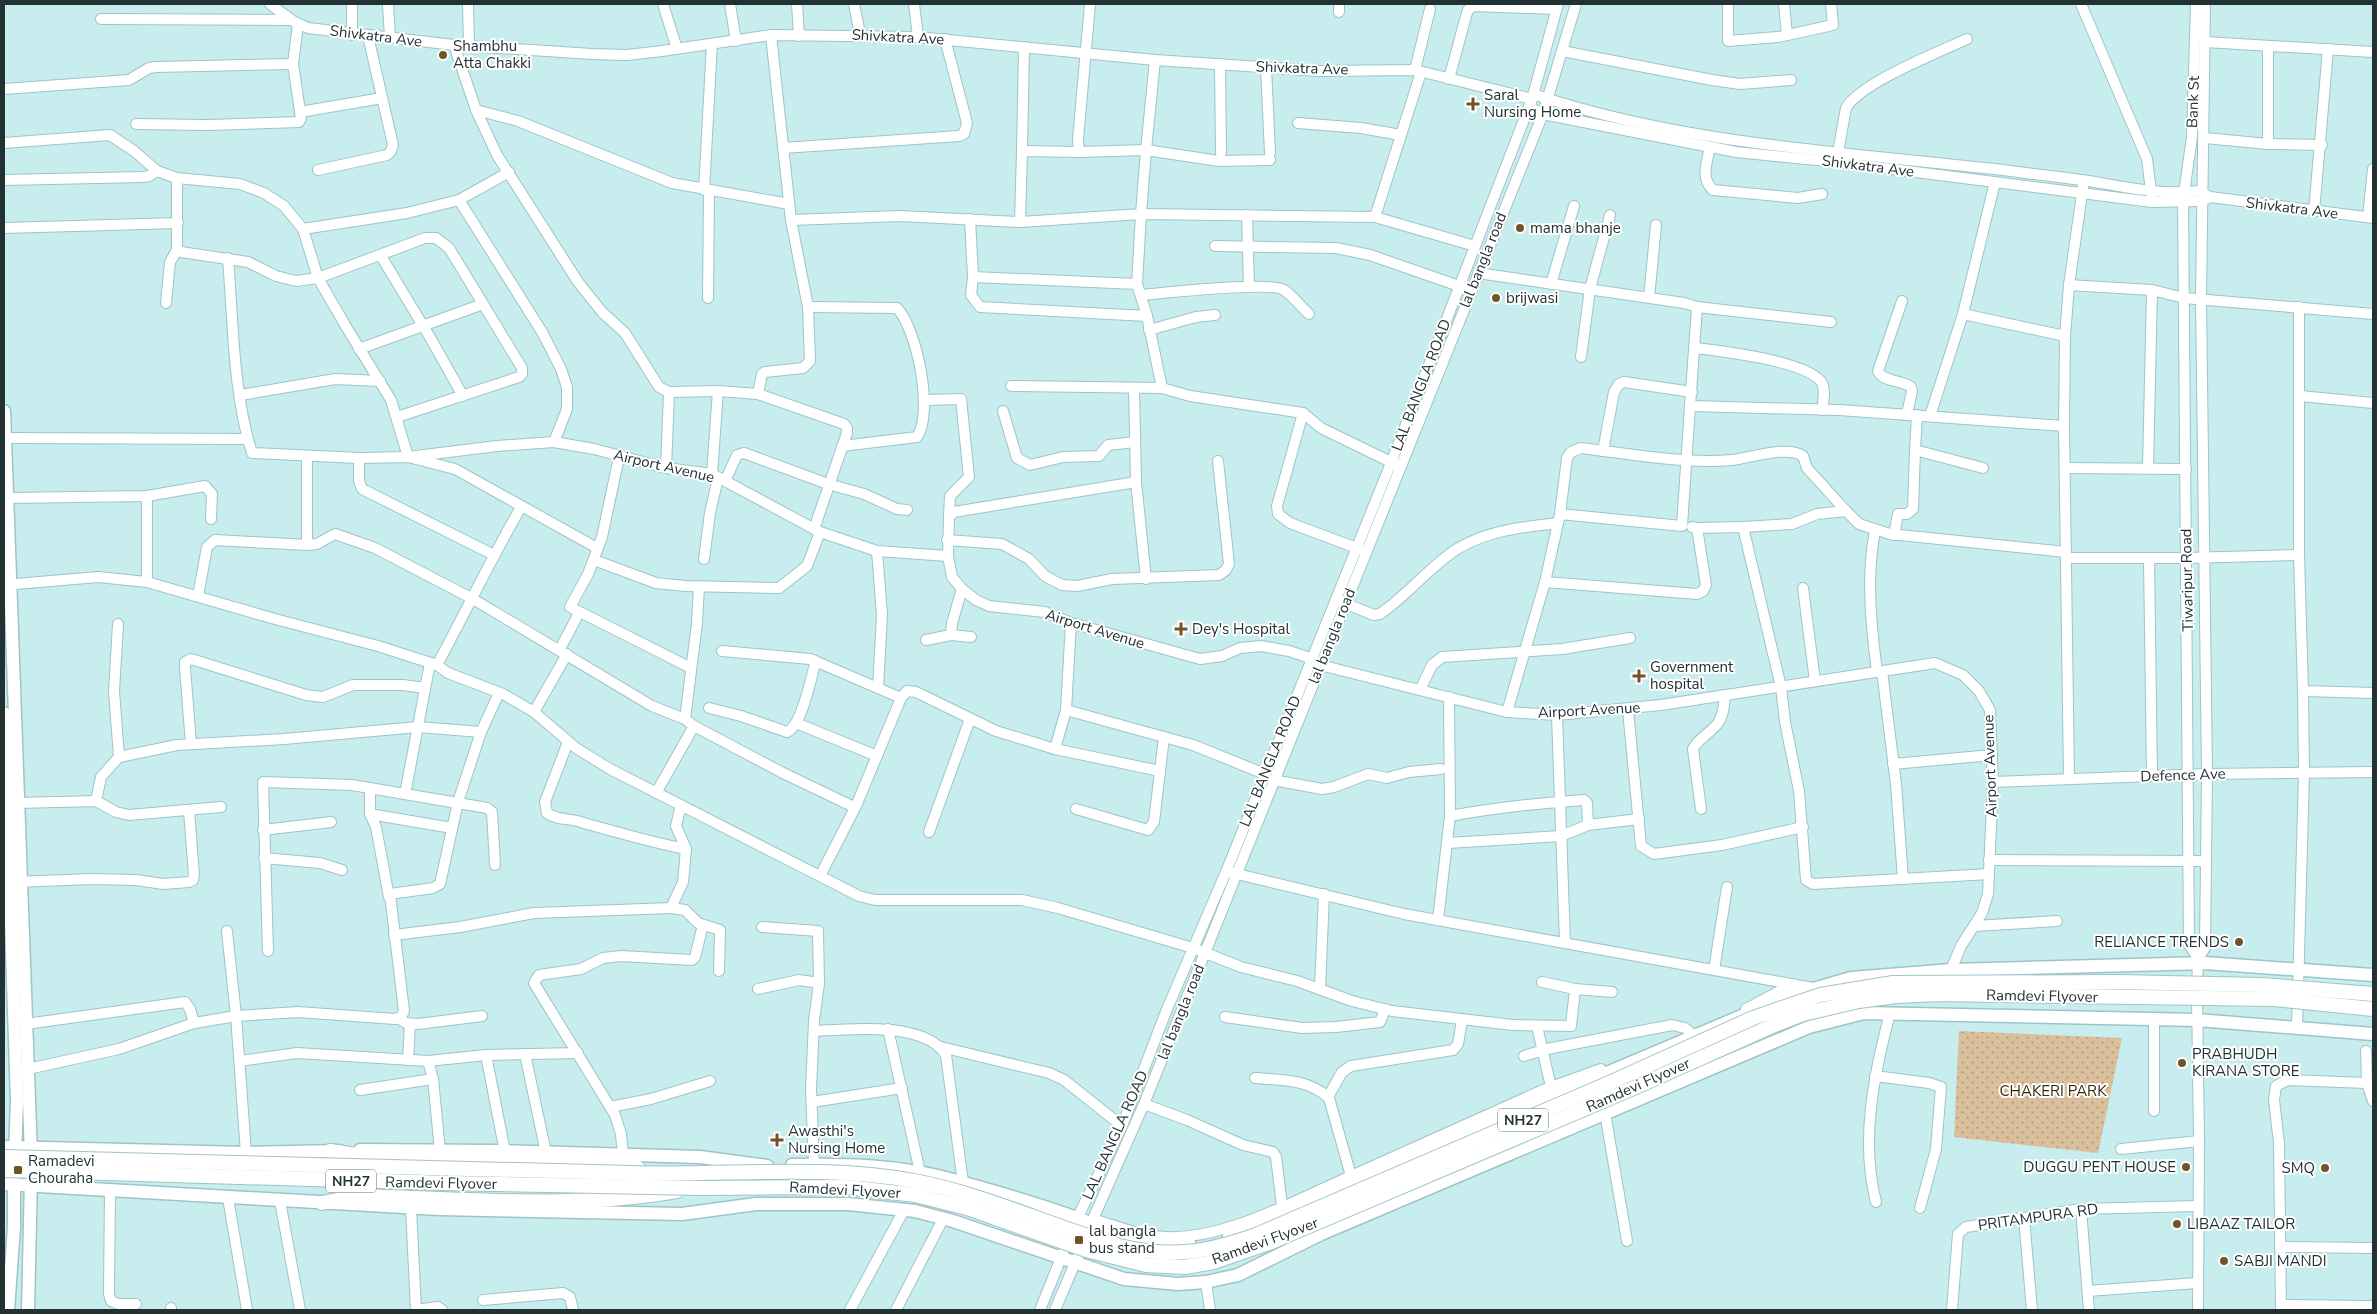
<svg xmlns="http://www.w3.org/2000/svg" width="2377" height="1314" font-family="'Nunito Sans',sans-serif">
<defs>
<pattern id="park-dots" width="8" height="8" patternUnits="userSpaceOnUse" patternTransform="scale(1.25)"><rect width="8" height="8" fill="#d9bf9b"/><path d="M2 2h.1M6 6h.1" fill="none" stroke="#b09c7f" stroke-width="1.8" stroke-linecap="round"/></pattern>
</defs>
<rect width="100%" height="100%" fill="#c8edef"/>
<path fill="url(#park-dots)" d="M1959,1031l163,7 -24,115 -144,-16z"/>
<g fill="none" stroke-linecap="round" stroke-linejoin="round">
<defs>
<g id="minor">
<path d="M270,4l23,17 15,7 146,17 138,9 35,1 35,-4 109,-16 147,2 237,23 164,11 96,-1 117,29"/>
<path d="M388,4l2,34"/>
<path d="M468,4l1,42"/>
<path d="M663,4l14,45"/>
<path d="M730,4l6,37"/>
<path d="M797,4l2,32"/>
<path d="M854,4l6,30"/>
<path d="M914,4l4,33"/>
<path d="M1090,4l-12,135 1,13 67,-2 9,-90"/>
<path d="M1339,4v8"/>
<path d="M1728,4v37l50,-4 55,-12 -2,-21"/>
<path d="M1784,4l3,31"/>
<path d="M2081,4l66,155 5,40"/>
<path d="M2196,4l-4,133 -9,63 6,745 9,13"/>
<path d="M101,19l190,1"/>
<path d="M352,35v-31"/>
<path d="M2205,42l168,10"/>
<path d="M454,45l22,65 21,45 81,127 24,30 23,21 34,54 10,5 49,-1 40,3 86,30 3,4v5l-33,96"/>
<path d="M1562,51l150,29 28,4 51,-4"/>
<path d="M1220,64l1,89"/>
<path d="M1266,67l4,86"/>
<path d="M1415,70l15,-61"/>
<path d="M1449,79l17,-63 2,-6 5,-4 83,3"/>
<path d="M4,89l125,-9 20,-12 7,-1 137,-3"/>
<path d="M1533,94c151,51 313,58 470,76 28,4 57,7 86,11 41,7 70,14 112,10"/>
<path d="M1529,107l14,7 193,38 100,10 316,40 50,-1 8,-4"/>
<path d="M476,110l42,11 154,62 117,21"/>
<path d="M300,112l82,-14"/>
<path d="M1298,123l63,5 40,7"/>
<path d="M136,124l71,1 92,-3 2,-4 -8,-54 5,-40"/>
<path d="M2205,138l63,6 54,1"/>
<path d="M4,143l106,-8 24,16 23,20 20,7 63,6 24,9 20,13 19,23 15,49 27,47 46,75 17,57 89,-11 57,-4 40,7 72,19 46,6 108,58 57,19 71,5 4,21 10,12 14,11 13,6 56,6 26,11 129,36 22,-3 18,-8 21,-2 28,5 21,7 10,7 187,47 50,3 104,-10 274,-42 28,12 16,16 11,19 3,72 -5,112 -6,19 -21,33 -10,24"/>
<path d="M2268,144v-98"/>
<path d="M1710,147c-3,15 -10,31 3,43l85,8 24,-4"/>
<path d="M783,148l176,-12 5,-2 3,-11 -22,-84"/>
<path d="M1022,151l2,-104"/>
<path d="M1079,152l-57,-1 -2,71 121,-8 5,-64 73,11 51,-1"/>
<path d="M1837,158l9,-50c14,-25 93,-56 121,-69"/>
<path d="M318,170l69,-15 4,-4 2,-6 -25,-109"/>
<path d="M177,178v72l4,2 67,10 28,14 20,5 22,-3 107,-40h11l13,10 73,120v6l-3,3 -122,40"/>
<path d="M4,180l139,-3 6,-1 8,-5"/>
<path d="M1995,182l-32,132 102,22"/>
<path d="M704,190l8,-146"/>
<path d="M2206,195l4,2 163,21"/>
<path d="M459,200l83,132 19,37 6,18v22l-13,33"/>
<path d="M2314,212l14,-163"/>
<path d="M1247,215l2,72"/>
<path d="M1375,217l46,-145"/>
<path d="M2368,217l5,-48"/>
<path d="M970,219l3,58 -2,18 9,12 167,9"/>
<path d="M791,220l109,-4 120,6"/>
<path d="M4,228l174,-5"/>
<path d="M303,229l104,-16 52,-13 50,-28"/>
<path d="M1215,246l121,2 34,7 95,33"/>
<path d="M381,256l50,83 32,57"/>
<path d="M228,258c5,62 5,136 24,195l107,5 49,-1 47,12 142,79"/>
<path d="M1478,273l206,30 13,4 -7,99"/>
<path d="M973,277l164,7"/>
<path d="M1551,284l23,-78"/>
<path d="M2069,285l83,5 32,8 189,16"/>
<path d="M1141,295c23,-2 128,-14 143,-5 9,6 17,17 25,24"/>
<path d="M708,298l1,-107"/>
<path d="M1649,298l7,-73"/>
<path d="M1902,301l-24,70c4,11 24,9 33,16l1,4 -5,23"/>
<path d="M166,303l4,-41 7,-12"/>
<path d="M808,307l89,1c20,21 37,105 20,129l-75,9"/>
<path d="M1697,307l134,15"/>
<path d="M2299,307v248l4,136 70,2"/>
<path d="M1149,330l47,-13 19,-2"/>
<path d="M1695,348c25,3 114,13 127,35 4,8 1,18 0,27"/>
<path d="M359,349l124,-45"/>
<path d="M1581,357l9,-68 20,-74"/>
<path d="M1011,386l151,2"/>
<path d="M1134,388l2,94 10,97"/>
<path d="M758,394l4,-20 3,-2 38,-4 7,-7 -2,-54 -17,-87 -20,-185"/>
<path d="M241,395l94,-16 45,2"/>
<path d="M2300,396l73,7"/>
<path d="M924,400l37,-1 8,78 -19,19 -1,21"/>
<path d="M1003,411l14,47 13,7 33,-8 36,-1 9,-11 27,-3"/>
<path d="M1303,413l-26,93 1,8 12,9 72,27"/>
<path d="M1917,415l-2,35 68,18"/>
<path d="M1930,416l33,-102"/>
<path d="M5,438l242,1"/>
<path d="M1603,451l11,-59 5,-8 5,-2 68,10"/>
<path d="M619,457l-17,80 -14,37 -18,33 121,61"/>
<path d="M359,458v23l3,8 132,66"/>
<path d="M1397,465l-76,-37 -18,-15 -113,-17 -28,-8 -15,-72 -10,-32 4,-70 234,3 100,29"/>
<path d="M666,468l3,-76"/>
<path d="M2065,468l121,1"/>
<path d="M2148,468l4,-178"/>
<path d="M712,474l6,-83"/>
<path d="M725,481l12,-26 7,-2 84,31 36,10 33,15 10,1"/>
<path d="M7,498l140,-2 58,-10 7,8 -1,25"/>
<path d="M1560,514l7,-56 4,-6 10,-4c50,6 101,16 151,12 20,-2 55,-15 71,-4l4,12 39,43"/>
<path d="M1743,527l49,-3 25,-10 29,-3 13,13 31,10 176,18"/>
<path d="M1697,528l46,-1 38,160 4,35 14,69 7,89 7,4 176,-10"/>
<path d="M1875,530c-9,47 -4,94 2,142"/>
<path d="M1894,535l4,-21h9l6,-5 2,-59"/>
<path d="M947,540l55,4 27,15 16,17 17,9 15,1 35,-7 107,-4 7,-5 3,-6 -11,-103"/>
<path d="M307,545v-89"/>
<path d="M877,551l5,64 -4,73"/>
<path d="M948,556l1,-39 5,-5 182,-30"/>
<path d="M2066,558h121l112,-3"/>
<path d="M2149,558l3,218"/>
<path d="M704,559l6,-46 8,-35"/>
<path d="M594,560l62,23 29,3 94,2 28,-22 13,-34"/>
<path d="M147,582v-86"/>
<path d="M1545,582l152,12 6,-3 3,-6 -9,-57 -5,-1"/>
<path d="M4,585l94,-8 49,5 128,37 103,27 59,19 11,8 55,21 31,18 42,36 34,21 249,127 16,4h147l36,8 135,40 48,19 56,14 55,20 40,10 121,14 58,1 4,-37 -33,-7"/>
<path d="M1803,588l12,93"/>
<path d="M962,589l-10,34 -1,12 20,2"/>
<path d="M198,596l9,-49 8,-7 92,5 10,-1 18,-10 40,14 98,51 179,107 33,13 9,7 -38,67"/>
<path d="M1339,601l35,14 6,-1c28,-19 49,-47 77,-65 31,-19 66,-22 101,-26"/>
<path d="M118,624l-4,67 5,66"/>
<path d="M926,640l25,-5"/>
<path d="M560,649l19,-36"/>
<path d="M815,661l86,37"/>
<path d="M437,665c28,-52 54,-106 84,-158"/>
<path d="M1882,671l14,113 7,95"/>
<path d="M1420,690l12,-25 10,-8 120,-8 68,-11"/>
<path d="M709,708l32,8 46,16c14,-5 24,-53 28,-68v-3l-5,-2 -88,-8"/>
<path d="M1066,710l5,-87"/>
<path d="M1628,710l13,136 13,8 68,-9 81,-18"/>
<path d="M534,712l33,-58"/>
<path d="M1507,712l38,-130 15,-68 122,12 8,-120 149,4 225,16"/>
<path d="M1557,715l8,228"/>
<path d="M685,719l12,-96 2,-36"/>
<path d="M796,723l81,33"/>
<path d="M694,726l89,47 71,34 2,-1 45,-108 6,-7 9,1 80,39 59,18 105,22"/>
<path d="M568,742l-23,60 2,11c9,7 19,5 30,8 36,10 72,21 109,28"/>
<path d="M191,744l-6,-76v-6l6,-3 115,36 17,2 30,-12h50l22,3"/>
<path d="M1055,749l11,-39 127,35 72,29"/>
<path d="M1893,764l99,-9"/>
<path d="M2069,779l-5,-353 1,-90 4,-51 14,-98"/>
<path d="M1273,780l49,9 12,-2 34,-13 19,4 22,-6 32,-3"/>
<path d="M1993,782l214,-8 166,-2"/>
<path d="M370,788v26l82,14"/>
<path d="M405,794l25,-131"/>
<path d="M96,801l5,-24 18,-20 58,-12 107,-6 134,-12 63,5"/>
<path d="M17,803l79,-2 20,11 13,3 92,-8"/>
<path d="M1076,809l72,21 6,-8 10,-85"/>
<path d="M1701,809l-8,-60c5,-11 18,-16 25,-26 6,-8 6,-19 7,-28"/>
<path d="M370,814l6,13 13,70"/>
<path d="M1450,816c44,-8 89,-13 134,-16l3,3 1,22"/>
<path d="M263,830l68,-8"/>
<path d="M929,832l41,-113"/>
<path d="M1447,843l114,-7 27,-11 51,-6"/>
<path d="M264,858l56,5 22,7"/>
<path d="M1989,860l217,1"/>
<path d="M1229,872l175,42 409,74"/>
<path d="M820,876l36,-70"/>
<path d="M15,882l76,-3 45,1 27,4 26,-2 4,-2 1,-5 -5,-64"/>
<path d="M671,908l14,2 13,13 22,7 -1,41"/>
<path d="M1438,920l12,-104 -1,-119"/>
<path d="M1974,926l83,-5"/>
<path d="M762,927l56,4 1,52 -5,38 -3,68 3,76"/>
<path d="M227,931l9,85 10,137"/>
<path d="M394,935l66,-8 74,-14 137,-5 12,-26 3,-33 -10,-23 5,-21"/>
<path d="M268,951l-5,-169 89,3 135,23 5,4 3,53"/>
<path d="M1714,970l13,-83"/>
<path d="M758,989l41,-9 20,3"/>
<path d="M1320,989l4,-95"/>
<path d="M1575,989l37,3"/>
<path d="M1746,1009l47,-25"/>
<path d="M1225,1017l77,11 34,-1 44,-5 5,-13"/>
<path d="M398,1018l8,5 12,1 64,-8"/>
<path d="M2154,1019v92"/>
<path d="M26,1024l159,-22 5,7 4,14"/>
<path d="M1537,1026l14,61"/>
<path d="M2297,1027l7,-254 -1,-82"/>
<path d="M888,1029l32,143"/>
<path d="M814,1031c34,-2 111,-10 132,24l17,128"/>
<path d="M941,1047l108,26 15,7 58,46"/>
<path d="M525,1054l21,99"/>
<path d="M486,1055l92,-2"/>
<path d="M1524,1056l23,-7 125,-24 13,3 7,6"/>
<path d="M408,1060l2,-36"/>
<path d="M240,1061l57,-8 131,8"/>
<path d="M28,1069l91,-20 75,-26 42,-7 62,-4 97,7 6,-2 3,-6 -14,-117 43,-6 7,-4 18,-82 23,-70 18,-39"/>
<path d="M1875,1076l54,7 12,4 -5,62 -16,59"/>
<path d="M2367,1083l6,18"/>
<path d="M360,1090l73,-11"/>
<path d="M1328,1097l14,-25 9,-6 102,-16 5,-6 4,-24"/>
<path d="M812,1102l90,-14"/>
<path d="M1144,1104l43,16 56,25 30,7 3,5 6,49"/>
<path d="M610,1107l41,-8 59,-18"/>
<path d="M1605,1113l22,128"/>
<path d="M2121,1149l78,-8"/>
<path d="M440,1151l-7,-72 -5,-18 58,-6 19,97"/>
<path d="M623,1155l-2,-21 -6,-19 -81,-132 5,-8 42,-6 22,-11 18,-2 71,4 3,-3 8,-32"/>
<path d="M1351,1176l192,-86 58,-21"/>
<path d="M110,1191l-1,103 2,7 7,3h18"/>
<path d="M228,1198l19,112"/>
<path d="M280,1201l20,109"/>
<path d="M1876,1202c-16,-62 -2,-128 14,-189"/>
<path d="M411,1208l5,102 22,-3 4,3"/>
<path d="M2081,1209l8,101"/>
<path d="M2024,1218l8,92"/>
<path d="M1099,1221c22,7 44,15 67,16 59,3 132,-38 185,-61l-22,-78c-21,-19 -47,-18 -74,-20"/>
<path d="M1074,1225l48,-99 45,-117 59,-137 165,-409 141,-364 26,-95"/>
<path d="M1089,1228l55,-124 399,-990 33,-110"/>
<path d="M2280,1247l93,1"/>
<path d="M1206,1282l4,28"/>
<path d="M2088,1291l109,-8"/>
<path d="M483,1300l80,-7 7,4 3,13"/>
<path d="M2281,1305l92,1"/>
<path d="M171,1308v2"/>
<path d="M850,1310l54,-100"/>
<path d="M896,1310l47,-91"/>
<path d="M1040,1310l29,-72"/>
<path d="M1055,1310l29,-68"/>
<path d="M1952,1310l6,-76 8,-7 115,-18 116,-3"/>
<path d="M2198,1310l1,-169 -2,-149 1,-34 7,-10 2,-174 -6,-476 4,-294"/>
<path d="M2281,1310l-2,-167 -5,-43 2,-14 12,-6 79,3 -1,-32"/>
</g>
<g id="major">
<path d="M4,411l27,745"/>
<path d="M4,713l13,387 -2,55"/>
<path d="M4,1147l242,6 94,-2"/>
<path d="M360,1150l136,1 204,6 67,9"/>
<path d="M792,1165c56,-1 112,0 165,16 40,11 81,23 120,37 37,14 72,32 113,27"/>
<path d="M4,1184l435,25 243,5 74,-10h92l67,7 38,10 171,58 54,5 28,-2 32,-7 83,-41 488,-207 55,-14 333,7 176,14"/>
<path d="M1229,1237l257,-113 303,-128 62,-18 100,-8 254,-7 168,12"/>
<path d="M8,1310l6,-83v-49"/>
<path d="M28,1310l3,-132"/>
</g>
<g id="highway">
<path d="M330,1151c101,18 206,2 308,17"/>
<path d="M322,1203l36,-7c106,3 215,13 319,-5"/>
</g>
</defs>
<use href="#minor" stroke="#9fc4c5" stroke-width="12"/>
<use href="#major" stroke="#9fc4c5" stroke-width="15"/>
<use href="#highway" stroke="#9fc4c5" stroke-width="16"/>
<use href="#minor" stroke="#fff" stroke-width="10"/>
<use href="#major" stroke="#fff" stroke-width="12"/>
<use href="#highway" stroke="#fff" stroke-width="14"/>
<defs>
<g id="highway-bridge">
<path d="M4,1157c209,6 418,11 627,16 94,3 191,-9 283,8 70,13 136,45 205,65 53,12 86,7 137,-11l351,-151 146,-66 67,-23 73,-12 224,-1 145,3 111,9"/>
<path d="M4,1170l441,13 254,5 148,-1 68,8 52,13 119,42 60,15 39,2 29,-5 55,-19 367,-156 136,-61 31,-12 56,-13 37,-5 41,-2 336,5 100,10"/>
</g>
</defs>
<use href="#highway-bridge" stroke="#9fc4c5" stroke-width="16" stroke-linecap="butt"/>
<use href="#highway-bridge" stroke="#fff" stroke-width="14"/>
</g>
<g fill="#705427" stroke="#fff" stroke-width="2">
<circle cx="443" cy="55" r="5"/>
<path d="M1470.5 96.5h5v5h5v5h-5v5h-5v-5h-5v-5h5z"/>
<circle cx="1520" cy="228" r="5"/>
<circle cx="1496" cy="298" r="5"/>
<path d="M1178.5 621.5h5v5h5v5h-5v5h-5v-5h-5v-5h5z"/>
<path d="M1636.5 668.5h5v5h5v5h-5v5h-5v-5h-5v-5h5z"/>
<circle cx="2239" cy="942" r="5"/>
<circle cx="2182" cy="1063" r="5"/>
<path d="M774.5 1132.5h5v5h5v5h-5v5h-5v-5h-5v-5h5z"/>
<circle cx="2186" cy="1167" r="5"/>
<circle cx="2325" cy="1168" r="5"/>
<rect x="13" y="1165" width="10" height="10" rx="2.5"/>
<circle cx="2177" cy="1224" r="5"/>
<rect x="1074" y="1235" width="10" height="10" rx="2.5"/>
<circle cx="2224" cy="1261" r="5"/>
</g>
<g text-anchor="middle" stroke-width="4" stroke-linejoin="round" paint-order="stroke">
<g fill="#fff" stroke="#646f6f" stroke-width="1">
<rect x="1498" y="1108.5" width="50" height="23" rx="4"/>
<rect x="326" y="1169.5" width="50" height="23" rx="4"/>
</g>
<g font-size="14" font-weight="bold" fill="#223131">
<text x="1523" y="1125">NH27</text>
<text x="351" y="1186">NH27</text>
</g>
<g font-size="15" fill="#223131" stroke="#fff">
<text transform="translate(376 36) rotate(7)" y="5">Shivkatra Ave</text>
<text transform="translate(898 37) rotate(3)" y="5">Shivkatra Ave</text>
<text transform="translate(1302 68) rotate(2)" y="5">Shivkatra Ave</text>
<text transform="translate(2193 102) rotate(-88)" y="5">Bank St</text>
<text transform="translate(1868 166) rotate(7)" y="5">Shivkatra Ave</text>
<text transform="translate(2292 208) rotate(7)" y="5">Shivkatra Ave</text>
<text transform="translate(1483 260) rotate(-68)" y="5">lal bangla road</text>
<text transform="translate(1421 385) rotate(-69)" y="5">LAL BANGLA ROAD</text>
<text transform="translate(664 466) rotate(13)" y="5">Airport Avenue</text>
<text transform="translate(2187 580) rotate(-91)" y="5">Tiwaripur Road</text>
<text transform="translate(1095 629) rotate(17)" y="5">Airport Avenue</text>
<text transform="translate(1332 636) rotate(-68)" y="5">lal bangla road</text>
<text transform="translate(1589 710) rotate(-3)" y="5">Airport Avenue</text>
<text transform="translate(1270 761) rotate(-68)" y="5">LAL BANGLA ROAD</text>
<text transform="translate(1990 766) rotate(-92)" y="5">Airport Avenue</text>
<text transform="translate(2183 775) rotate(-2)" y="5">Defence Ave</text>
<text transform="translate(2042 996) rotate(1)" y="5">Ramdevi Flyover</text>
<text transform="translate(1181 1012) rotate(-68)" y="5">lal bangla road</text>
<text transform="translate(1638 1085) rotate(-24)" y="5">Ramdevi Flyover</text>
<text transform="translate(1115 1135) rotate(-66)" y="5">LAL BANGLA ROAD</text>
<text transform="translate(441 1183) rotate(1)" y="5">Ramdevi Flyover</text>
<text transform="translate(845 1190) rotate(3)" y="5">Ramdevi Flyover</text>
<text transform="translate(2038 1217) rotate(-8)" y="5">PRITAMPURA RD</text>
<text transform="translate(1265 1241) rotate(-20)" y="5">Ramdevi Flyover</text>
</g>
<g font-size="15" fill="#223131" stroke="#fff" text-anchor="start">
<text x="453" y="51">Shambhu<tspan x="453" dy="17">Atta Chakki</tspan></text>
<text x="1484" y="100">Saral<tspan x="1484" dy="17">Nursing Home</tspan></text>
<text x="1530" y="233">mama bhanje</text>
<text x="1506" y="303">brijwasi</text>
<text x="1192" y="634">Dey's Hospital</text>
<text x="1650" y="672">Government<tspan x="1650" dy="17">hospital</tspan></text>
<text x="2229" y="947" text-anchor="end">RELIANCE TRENDS</text>
<text x="2192" y="1059">PRABHUDH<tspan x="2192" dy="17">KIRANA STORE</tspan></text>
<text x="788" y="1136">Awasthi's<tspan x="788" dy="17">Nursing Home</tspan></text>
<text x="28" y="1166">Ramadevi<tspan x="28" dy="17">Chouraha</tspan></text>
<text x="2176" y="1172" text-anchor="end">DUGGU PENT HOUSE</text>
<text x="2315" y="1173" text-anchor="end">SMQ</text>
<text x="2187" y="1229">LIBAAZ TAILOR</text>
<text x="1089" y="1236">lal bangla<tspan x="1089" dy="17">bus stand</tspan></text>
<text x="2234" y="1266">SABJI MANDI</text>
</g>
<g font-size="15" fill="#372609" stroke="#fff">
<text x="2053" y="1096">CHAKERI PARK</text>
</g>
</g>
<rect width="2377" height="1314" fill="none" stroke="#223131" stroke-width="10"/>
</svg>
